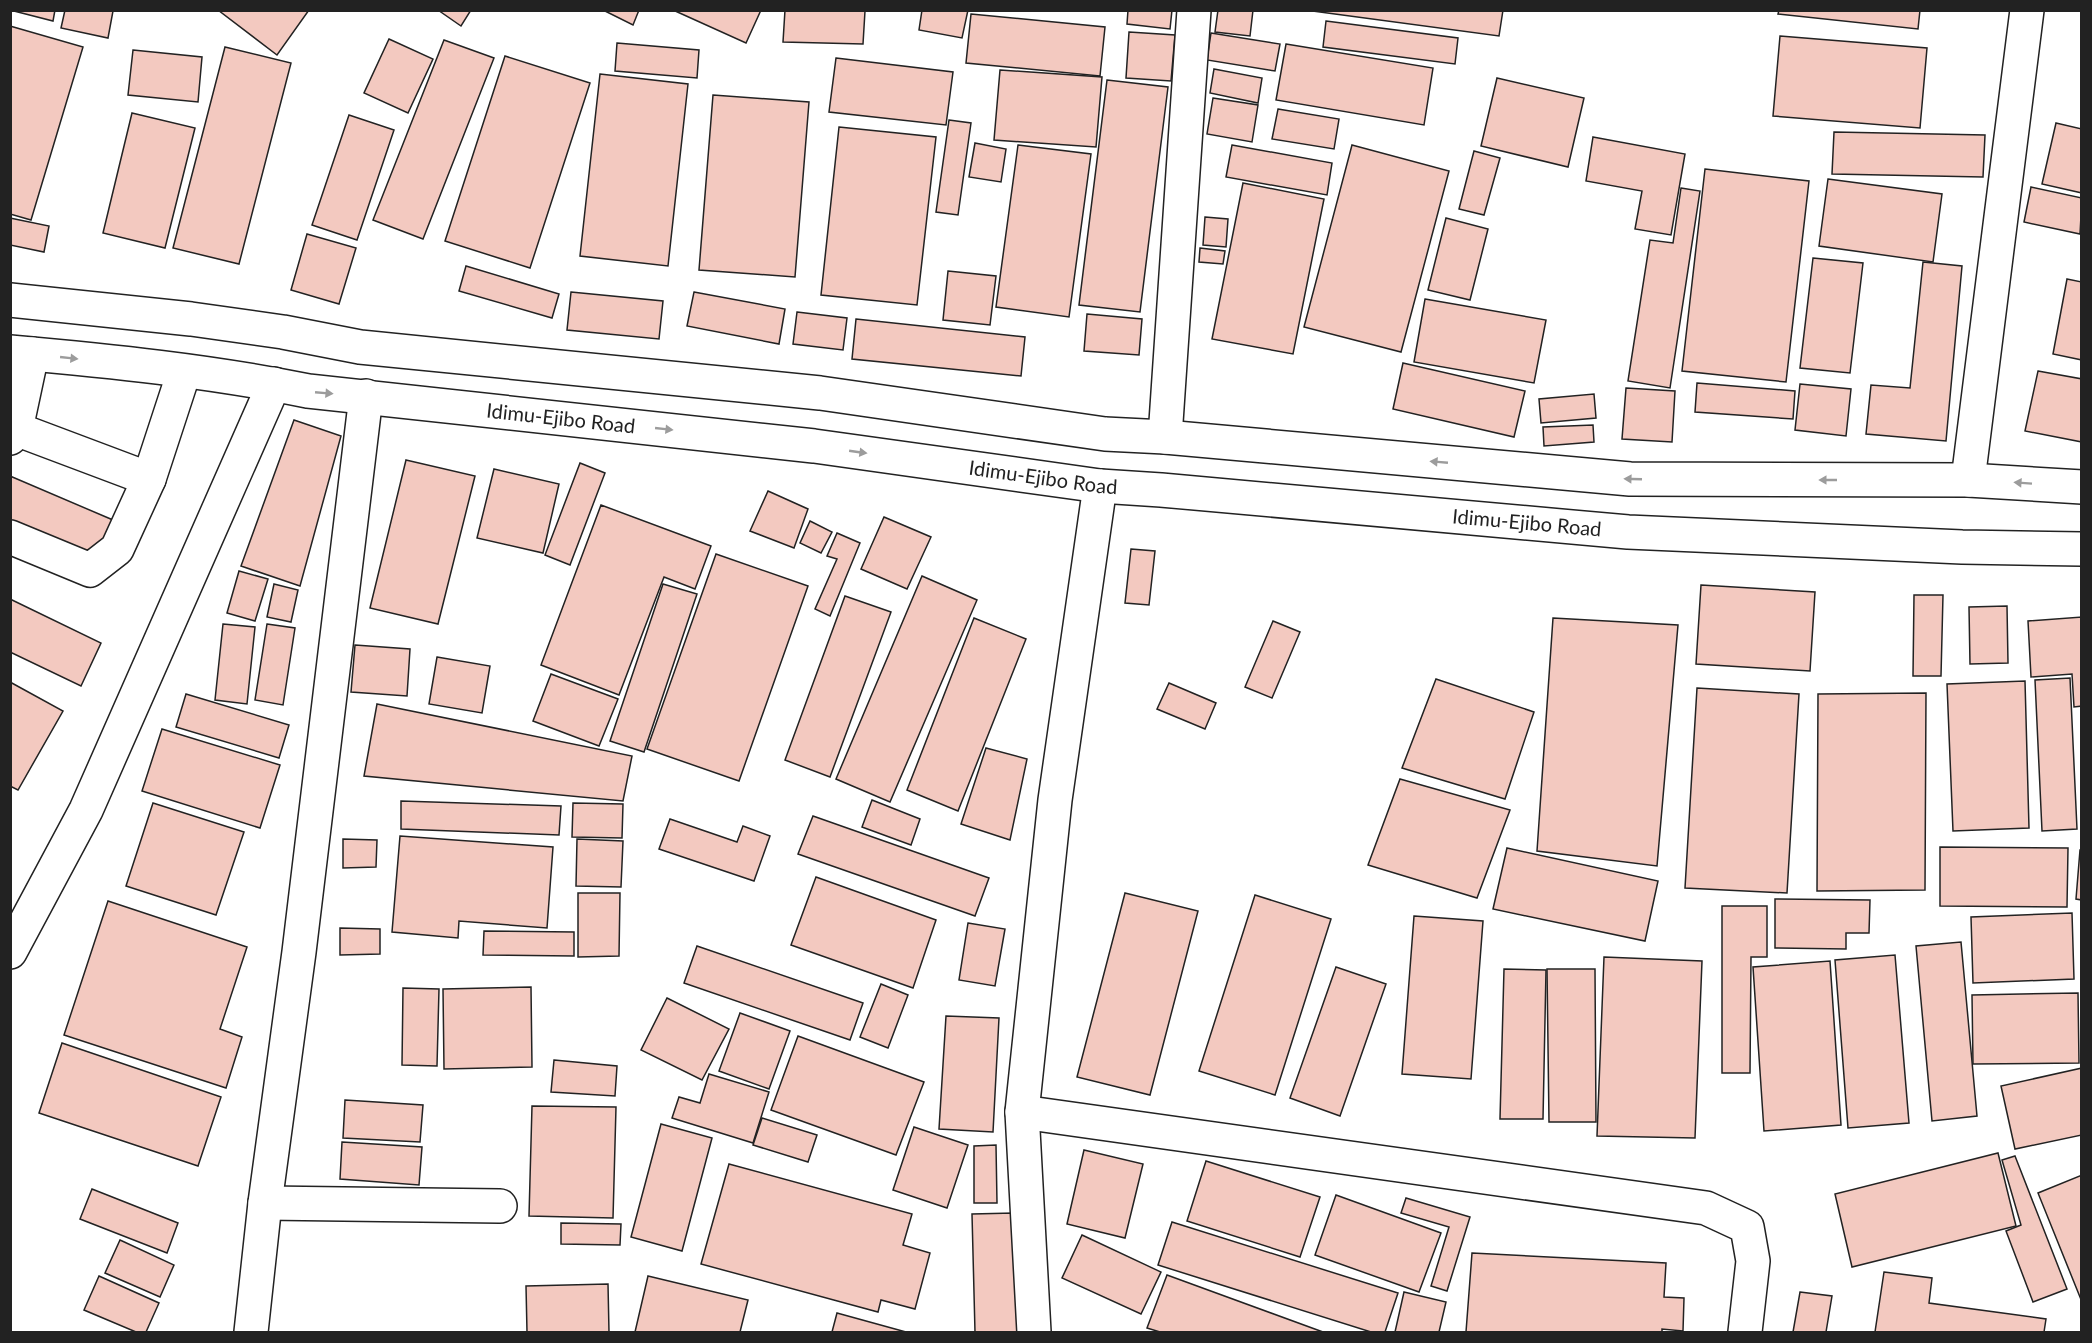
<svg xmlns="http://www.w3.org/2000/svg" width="2092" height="1343" font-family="Lato,sans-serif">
<rect width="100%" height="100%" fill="#fff"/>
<g fill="#f3c9c0" stroke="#222" stroke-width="1.5">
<path d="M10,10h45l-2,11z"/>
<path d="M65,10l48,1 -5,27 -47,-10z"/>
<path d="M218,10h91l-32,45z"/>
<path d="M438,10h33l-10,16z"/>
<path d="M603,10h36l-6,15z"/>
<path d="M673,10h88l-15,33z"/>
<path d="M785,10l80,1 -2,33 -80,-2z"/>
<path d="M922,10h46l-6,28 -43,-8z"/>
<path d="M1128,10h44l-2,19 -43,-5z"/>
<path d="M1218,10h35l-3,26 -35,-4z"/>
<path d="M1305,10h198l-4,26z"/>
<path d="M1779,10h141l-2,19 -140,-15z"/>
<path d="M971,14l134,13 -5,49 -134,-13z"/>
<path d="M1326,21l132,17 -3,26 -132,-17z"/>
<path d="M10,26l73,21 -52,173 -21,-6z"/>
<path d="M1129,32l46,3 -4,46 -45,-3z"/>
<path d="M1211,33l69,11 -5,27 -68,-11z"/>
<path d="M1780,36l147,12 -7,80 -147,-12z"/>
<path d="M389,39l44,20 -25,54 -44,-20z"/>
<path d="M444,40l50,18 -71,181 -50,-19z"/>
<path d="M617,43l82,7 -2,28 -82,-7z"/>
<path d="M1286,44l147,24 -9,57 -148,-25z"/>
<path d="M225,47l66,16 -52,201 -66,-16z"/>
<path d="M133,50l69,7 -4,45 -70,-7z"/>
<path d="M505,56l85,27 -60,185 -85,-27z"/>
<path d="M836,58l117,14 -7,53 -117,-13z"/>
<path d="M1214,69l48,9 -4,25 -48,-10z"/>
<path d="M1000,70l102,7 -6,70 -102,-7z"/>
<path d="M600,74l88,10 -20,182 -88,-10z"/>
<path d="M1497,78l87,20 -16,69 -87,-21z"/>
<path d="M1107,80l61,7 -28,225 -61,-7z"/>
<path d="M713,95l96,7 -14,175 -96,-7z"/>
<path d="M1213,98l45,7 -6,37 -45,-8z"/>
<path d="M1278,109l61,10 -5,30 -62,-10z"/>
<path d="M132,113l63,15 -30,120 -62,-15z"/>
<path d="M349,115l45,15 -37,110 -45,-15z"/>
<path d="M949,120l22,3 -13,92 -22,-3z"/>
<path d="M2056,123l26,6v64l-40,-9z"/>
<path d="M839,127l97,10 -19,168 -96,-10z"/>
<path d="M1834,132l151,3 -2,42 -151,-3z"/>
<path d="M1593,137l92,17 -14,81 -36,-6 7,-38 -56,-10z"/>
<path d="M975,143l31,6 -5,33 -32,-5z"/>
<path d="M1018,145l73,9 -22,163 -73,-10z"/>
<path d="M1232,145l100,18 -5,32 -101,-18z"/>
<path d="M1352,145l97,26 -48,181 -97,-25z"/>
<path d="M1474,151l26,7 -16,57 -25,-6z"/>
<path d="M1705,169l104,12 -23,201 -104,-11z"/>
<path d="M1828,179l114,15 -9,68 -114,-16z"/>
<path d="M1243,183l81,16 -31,155 -81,-15z"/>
<path d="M2031,187l51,11 -2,36 -56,-12z"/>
<path d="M1681,188l19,3 -30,197 -42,-7 22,-141 23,3z"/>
<path d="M1205,217l23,2 -2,28 -23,-2z"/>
<path d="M10,218l39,8 -5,26 -34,-7z"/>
<path d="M1446,218l42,11 -18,71 -42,-10z"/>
<path d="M307,234l49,14 -17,56 -48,-14z"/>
<path d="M1200,248l25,3 -2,13 -24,-2z"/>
<path d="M1813,258l50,5 -13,110 -50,-5z"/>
<path d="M1923,262l39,4 -16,175 -80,-7 5,-49 39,3z"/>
<path d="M466,266l93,28 -7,24 -93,-27z"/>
<path d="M948,271l48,5 -6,49 -47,-5z"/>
<path d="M2067,279l15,3v78l-29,-6z"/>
<path d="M571,292l92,9 -4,38 -92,-9z"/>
<path d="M694,292l91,17 -6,35 -92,-18z"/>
<path d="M1425,299l121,21 -12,63 -120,-21z"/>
<path d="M797,312l50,6 -4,32 -50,-6z"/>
<path d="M1087,314l55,5 -3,36 -55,-4z"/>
<path d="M856,319l169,18 -4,39 -169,-17z"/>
<path d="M1403,363l122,28 -11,46 -121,-28z"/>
<path d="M2038,371l44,8v63l-57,-11z"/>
<path d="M1697,383l98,8 -2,28 -98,-7z"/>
<path d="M1800,384l51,5 -5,47 -51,-6z"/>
<path d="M1626,388l49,3 -3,51 -50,-3z"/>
<path d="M1594,394l2,24 -55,5 -2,-24z"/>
<path d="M294,420l47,16 -41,150 -59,-20z"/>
<path d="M1593,425l1,17 -50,4 -1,-19z"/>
<path d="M406,460l69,16 -37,148 -68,-16z"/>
<path d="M580,463l25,10 -35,92 -25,-10z"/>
<path d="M494,469l65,15 -16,69 -66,-15z"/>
<path d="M10,476l103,44 -18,45 -85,-36z"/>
<path d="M768,491l40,18 -14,39 -44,-17z"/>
<path d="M601,505l110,41 -16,43 -31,-12 -45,118 -78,-30z"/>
<path d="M884,517l47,20 -24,52 -46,-20z"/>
<path d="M810,521l22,11 -11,21 -21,-10z"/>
<path d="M837,533l23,10 -30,73 -15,-7 22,-50 -10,-3z"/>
<path d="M1131,549l24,2 -6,54 -24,-2z"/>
<path d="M716,554l92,32 -69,195 -92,-32z"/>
<path d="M239,571l29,8 -13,42 -28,-8z"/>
<path d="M922,576l55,24 -87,202 -54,-23z"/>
<path d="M274,584l24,6 -7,32 -24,-5z"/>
<path d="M663,584l34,10 -53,158 -34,-11z"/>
<path d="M1701,585l114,7 -5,79 -114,-7z"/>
<path d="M1914,595h29l-2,81h-28z"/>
<path d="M845,596l46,16 -61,165 -45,-17z"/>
<path d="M10,599l91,44 -20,43 -71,-34z"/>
<path d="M2007,606l1,57 -38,1 -1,-57z"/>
<path d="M2082,617v89l-8,1 -2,-33 -41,3 -3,-56z"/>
<path d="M974,618l52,21 -68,172 -51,-21z"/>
<path d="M1553,618l125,7 -21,241 -120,-15z"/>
<path d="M1273,621l27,11 -28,66 -27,-11z"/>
<path d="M223,624l32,3 -8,77 -32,-4z"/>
<path d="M267,624l28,4 -12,77 -28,-5z"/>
<path d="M355,645l55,4 -3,47 -56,-4z"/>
<path d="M437,657l53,9 -8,47 -53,-9z"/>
<path d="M551,674l67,25 -19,47 -66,-25z"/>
<path d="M2070,678l7,151 -35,2 -7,-151z"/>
<path d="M1436,679l98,33 -29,87 -103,-31z"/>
<path d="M2025,681l4,147 -76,3 -6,-147z"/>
<path d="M10,682l53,29 -45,79 -8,-4z"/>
<path d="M1169,683l47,20 -11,26 -48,-20z"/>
<path d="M1697,688l102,6 -12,199 -102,-5z"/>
<path d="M1926,693l-1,197 -108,1 1,-197z"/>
<path d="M186,694l103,31 -10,33 -103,-31z"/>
<path d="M377,704l255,52 -9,45 -259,-25z"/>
<path d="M162,729l118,36 -20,63 -118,-37z"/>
<path d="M986,748l41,11 -17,81 -49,-16z"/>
<path d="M1400,779l110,31 -33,88 -109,-33z"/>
<path d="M872,800l48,19 -9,26 -49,-18z"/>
<path d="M401,801l160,5 -2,29 -158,-6z"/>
<path d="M153,803l91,29 -28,83 -90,-29z"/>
<path d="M573,803l50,1 -1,34 -50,-1z"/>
<path d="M813,816l176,62 -14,38 -177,-62z"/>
<path d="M670,819l67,23 6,-16 27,10 -16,45 -95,-32z"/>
<path d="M400,836l153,11 -6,81 -88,-7 -1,17 -66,-6z"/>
<path d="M343,839l34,1 -1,27 -33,1z"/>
<path d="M577,839l46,2 -2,46 -45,-1z"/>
<path d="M1940,847l128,1 -1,59 -127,-1z"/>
<path d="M1507,848l151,33 -13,60 -152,-32z"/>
<path d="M2080,850h2v50l-6,-1z"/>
<path d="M816,877l120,43 -23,68 -122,-43z"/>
<path d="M578,893h42l-1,63 -41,1z"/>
<path d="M1125,893l73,18 -48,184 -73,-18z"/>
<path d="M1255,895l76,24 -56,176 -76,-24z"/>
<path d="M1775,899l95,1 -1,33h-23v16l-71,-1z"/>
<path d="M108,901l139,46 -27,82 22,8 -16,51 -162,-53z"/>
<path d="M1722,906h45v51h-16l-1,116h-28z"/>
<path d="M2072,913l2,66 -101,4 -2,-66z"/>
<path d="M1414,916l69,5 -12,158 -69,-5z"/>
<path d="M968,923l37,6 -10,57 -36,-6z"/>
<path d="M340,928l40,1v25l-40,1z"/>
<path d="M484,931l90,1v24l-91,-1z"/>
<path d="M1961,942l16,174 -45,5 -16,-175z"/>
<path d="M697,946l166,57 -13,37 -166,-57z"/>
<path d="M1895,955l14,168 -61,5 -13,-168z"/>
<path d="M1604,957l98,4 -7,177 -98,-2z"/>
<path d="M1830,961l11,164 -77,6 -11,-164z"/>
<path d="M1336,967l50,17 -46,132 -50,-18z"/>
<path d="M1504,969l42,1 -3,149h-43z"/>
<path d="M1547,969h48l1,153h-47z"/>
<path d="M881,984l27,11 -20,53 -28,-11z"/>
<path d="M531,987l1,80 -88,2 -1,-80z"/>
<path d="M403,988l36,1 -2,77 -35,-1z"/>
<path d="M2078,993l1,70 -106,1 -1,-69z"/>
<path d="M667,998l62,31 -27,51 -61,-30z"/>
<path d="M740,1013l50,18 -21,58 -50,-18z"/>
<path d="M946,1016l53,2 -6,114 -54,-3z"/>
<path d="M798,1036l126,46 -28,73 -125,-45z"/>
<path d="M62,1043l159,54 -23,69 -159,-53z"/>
<path d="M554,1060l63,6 -2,30 -64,-4z"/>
<path d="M2082,1068v67l-67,14 -14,-63z"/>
<path d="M709,1074l60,18 -16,51 -81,-25 7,-21 21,6z"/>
<path d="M345,1100l78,5 -3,37 -77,-4z"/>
<path d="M532,1106l84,1 -3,111 -84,-2z"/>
<path d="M762,1118l55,17 -9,27 -55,-17z"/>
<path d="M661,1124l51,14 -30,113 -51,-14z"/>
<path d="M914,1127l54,18 -21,63 -54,-18z"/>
<path d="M342,1142l80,5 -3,38 -79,-6z"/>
<path d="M996,1145l1,58h-23v-57z"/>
<path d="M1084,1150l59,14 -18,74 -58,-14z"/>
<path d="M1998,1153l18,73 -164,41 -17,-73z"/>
<path d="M2015,1156l52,133 -34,13 -27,-71 15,-6 -19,-65z"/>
<path d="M1206,1161l114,36 -20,60 -113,-36z"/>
<path d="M729,1164l183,50 -9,31 27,8 -15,56 -34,-9 -3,12 -177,-48z"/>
<path d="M2082,1175v127l-44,-109z"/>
<path d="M92,1189l86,34 -11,30 -87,-34z"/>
<path d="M1336,1195l105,38 -22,59 -104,-37z"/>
<path d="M1406,1198l64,19 -23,74 -16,-5 18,-59 -48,-14z"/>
<path d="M1014,1213l3,119h-42l-3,-118z"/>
<path d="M1172,1222l226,71 -13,39h-14l-213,-67z"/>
<path d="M561,1223l60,1 -1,21 -59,-1z"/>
<path d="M1082,1235l79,37 -20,42 -79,-36z"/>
<path d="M120,1240l54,25 -14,32 -55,-24z"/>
<path d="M1472,1253l194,10 -2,34 20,1 -1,33 -21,-2v3h-196z"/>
<path d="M1884,1272l48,6 -3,25 117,16 -2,13h-169z"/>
<path d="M1167,1275l156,57h-163l-13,-4z"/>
<path d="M99,1276l60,27 -13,29h-10l-52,-22z"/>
<path d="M648,1276l100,24 -8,32h-105z"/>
<path d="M608,1284l1,48h-82l-1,-46z"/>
<path d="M1404,1292l42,10 -7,30h-44z"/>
<path d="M1800,1292l32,4 -6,36h-33z"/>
<path d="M837,1313l69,19h-74z"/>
</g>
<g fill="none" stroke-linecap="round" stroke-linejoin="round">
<defs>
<g id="minor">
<path d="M16,429l133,50"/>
<path d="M1165,437l29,-427"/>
<path d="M10,438l6,-9 16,-75"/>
<path d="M1968,480l59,-470"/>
<path d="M10,537l80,33 27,-21 32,-70 35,-107"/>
<path d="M10,952l76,-142 188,-426"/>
<path d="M1022,1112l684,96 41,19 6,34 -8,71"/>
<path d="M265,1203l235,3"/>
<path d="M251,1332l14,-129 34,-251 67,-556"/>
<path d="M1034,1332l-12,-220 33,-312 45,-314"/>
</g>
<g id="major">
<path d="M10,300l181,19 92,13 77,15 460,46 285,41 60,3 465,42 338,1 114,7"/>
<path id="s1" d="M10,352c100,9 200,19 298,39l506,55 286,40 61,4 467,42 334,15 120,2"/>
</g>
</defs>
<use href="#minor" stroke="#222" stroke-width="36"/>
<use href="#major" stroke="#222" stroke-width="36"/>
<use href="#minor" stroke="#fff" stroke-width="33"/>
<use href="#major" stroke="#fff" stroke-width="33"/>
</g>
<defs><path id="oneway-solid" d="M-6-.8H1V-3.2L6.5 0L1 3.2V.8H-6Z" transform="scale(1.5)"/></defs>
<g fill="#9c9c9c">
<use href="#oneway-solid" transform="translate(69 358) rotate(6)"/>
<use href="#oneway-solid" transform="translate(324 393) rotate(5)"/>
<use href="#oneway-solid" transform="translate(664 429) rotate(6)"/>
<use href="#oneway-solid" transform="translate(858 452) rotate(8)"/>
<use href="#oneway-solid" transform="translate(1439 462) rotate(-175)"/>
<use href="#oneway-solid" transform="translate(1633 479) rotate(-178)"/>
<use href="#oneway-solid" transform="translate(1828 480) rotate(-180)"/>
<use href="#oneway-solid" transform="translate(2023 483) rotate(-176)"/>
</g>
<g text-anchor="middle" stroke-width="4.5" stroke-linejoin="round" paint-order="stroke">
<g font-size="20" fill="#222" stroke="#fff">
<text dy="7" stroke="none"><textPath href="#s1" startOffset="555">Idimu-Ejibo Road</textPath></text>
<text dy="7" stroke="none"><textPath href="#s1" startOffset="1041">Idimu-Ejibo Road</textPath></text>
<text dy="7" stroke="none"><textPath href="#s1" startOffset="1527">Idimu-Ejibo Road</textPath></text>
</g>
</g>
<rect width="2092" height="1343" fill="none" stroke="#222222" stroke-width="24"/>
</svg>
